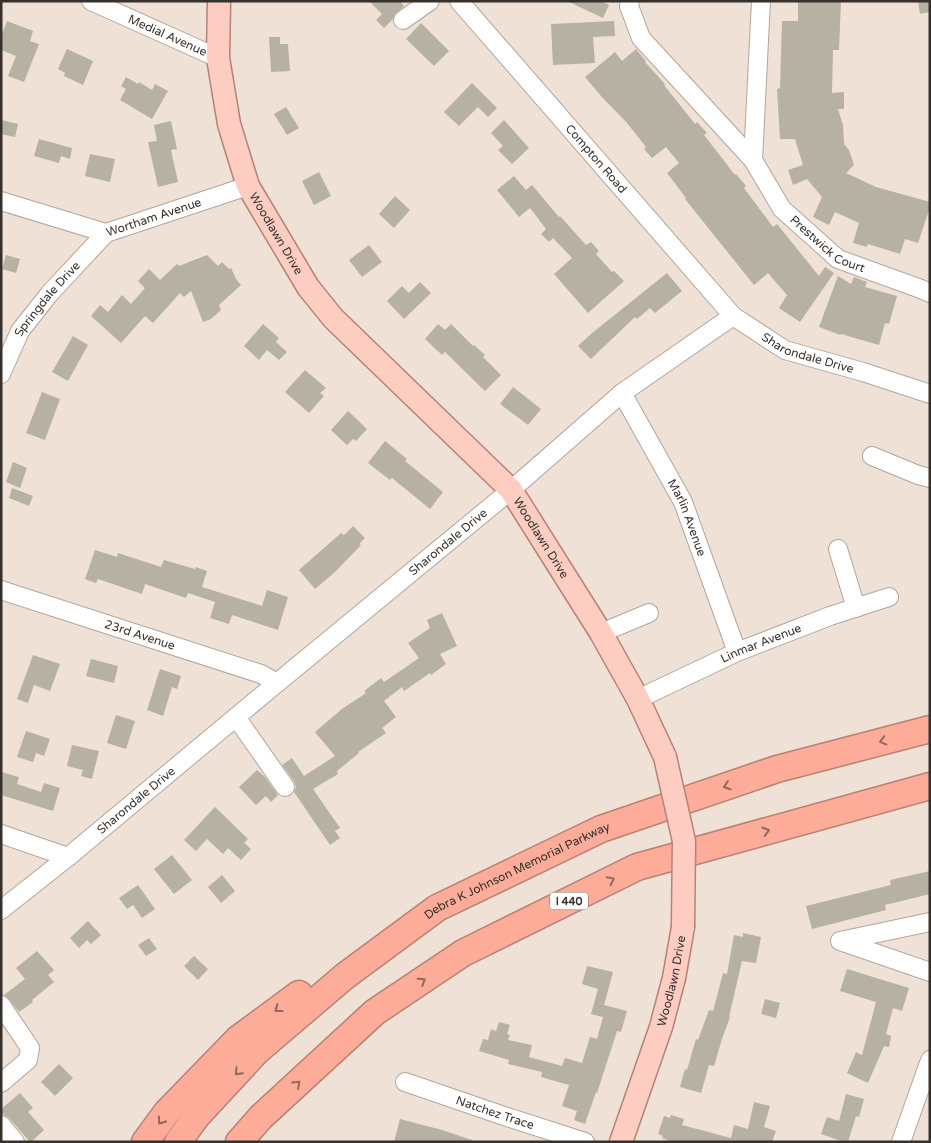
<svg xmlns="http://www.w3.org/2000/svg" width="931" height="1143" font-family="'Varela Round',sans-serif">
<rect width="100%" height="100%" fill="#efe1d5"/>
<g fill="#b6b1a2">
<path d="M369,1h31l4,5 -7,6 -3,3 -1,4 -9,9 -8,-8 6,-6z"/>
<path d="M567,1h34l8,4 -6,13z"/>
<path d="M798,1h43l-2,49h-6l-1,43 12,-1v17h-6l5,16 1,19 5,6 5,15 -8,8 30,14 54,15v5l-12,36 -13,-4 -5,15 -32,-10 -1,3 -14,-4 6,-20 -24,-11 -6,13 -16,-8 9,-20 -15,-18 -14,6 -5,-15 15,-5 -8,-26h-15l-3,-50 3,-1 2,-67h16z"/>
<path d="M918,1h12v11l-10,2z"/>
<path d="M7,21l26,10 -3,10 9,3 -15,38 -16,-6 8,-20 -15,-6v-13z"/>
<path d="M614,21l1,15 -22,1 2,26 -42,2 -2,-41z"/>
<path d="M421,23l28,28 -15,15 -28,-27z"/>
<path d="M269,37h11v7h8l2,27 -19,1z"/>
<path d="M67,49l26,12 -10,24 -19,-9 1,-3 -7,-4z"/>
<path d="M636,49l10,12 -1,1 20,22 -1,1 31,39 2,-2 10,11 -3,2 31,40 1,-1 10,12 -2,2 29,39 4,-3 42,52 6,-9 9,6 -34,49 -21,-14 8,-13 -19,-22 -14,12 -69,-86 1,-1 -19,-25 12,-10 -13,-16 -14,11 -8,-9 2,-2 -19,-24 -26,-27 -16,-19 30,-25 7,9z"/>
<path d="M126,77l12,7 1,-2 13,8 3,-6 13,7 -16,28 -32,-19 6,-11 -5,-3z"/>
<path d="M472,83l25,25 -9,9 -10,-10 -19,19 -15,-14z"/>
<path d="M286,107l13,21 -12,7 -13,-21z"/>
<path d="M1,120l17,4 -3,13 -14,-3z"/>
<path d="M504,120l25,28 -17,16 -14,-14 5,-4 -12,-13z"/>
<path d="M171,121l6,28 -6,1 7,32 -20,5 -10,-45 9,-1 -3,-16z"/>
<path d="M39,139l33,9 -2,11 -9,-3 -2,7 -25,-7z"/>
<path d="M90,154l25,5 -5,23 -25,-6z"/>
<path d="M319,172l12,24 -17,9 -12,-24z"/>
<path d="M514,176l12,14 6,-5 27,32 1,-1 26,29 5,-3 8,9 -3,3 16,18 2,-1 10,10 -36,32 -34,-39 18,-16 -19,-20 -4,4 -8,-8 5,-5 -16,-21 -11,9 -22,-27z"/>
<path d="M395,196l15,14 -16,18 -15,-14z"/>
<path d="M369,245l13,17 -20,15 -13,-17z"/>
<path d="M6,255l14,4 -4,14 -14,-4z"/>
<path d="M207,255l11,11 4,-4 7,7 2,-1 5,11 5,6 -22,20 2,5 -10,9 -8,3 -12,-31 -7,6 -4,-4 -27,30 -8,-7 -24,27 -30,-27 9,-11 8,7 14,-17 9,9 14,-16 -7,-7 11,-12 11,11 17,-16 2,2z"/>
<path d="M667,273l15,18 -27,22 -5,-5 -13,11 -2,-2 -44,42 -13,-13 13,-12z"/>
<path d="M838,276l13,8 3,-7 13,5 -2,5 32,9 -8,28 -4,-1 -6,22 -38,-11 -1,1 -21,-8z"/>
<path d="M420,282l11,11 -27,26 -17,-18 15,-15 7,7z"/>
<path d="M263,324l16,14 -3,4 11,10 -8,8 -12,-10 -8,10 -15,-14z"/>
<path d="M438,324l7,6 6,-6 22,22 1,-1 11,10 -2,2 18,18 -16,16 -40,-39 -3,3 -17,-16z"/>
<path d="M73,336l15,9 -20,36 -16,-9z"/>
<path d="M305,370l21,18 -6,5 4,3 -15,17 -24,-21z"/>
<path d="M513,387l28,22 -13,16 -28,-21z"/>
<path d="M42,392l18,7 -15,41 -19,-7z"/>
<path d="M348,411l19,18 -11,12 -3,-2 -6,6 -16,-15z"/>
<path d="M385,441l22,18 -2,2 38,31 -13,17 -38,-31 -2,2 -22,-17z"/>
<path d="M13,462l14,6 -7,20 -14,-6z"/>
<path d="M12,488l21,8 -4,10 -20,-8z"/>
<path d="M353,526l12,12 -6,6 2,1 -25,26 -21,18 -16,-19 42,-37 3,2z"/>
<path d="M95,550l22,7 1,-4 43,14 3,-7 31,9 1,-2 11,4 -5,16 60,19 5,-16 21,7 -10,33 -46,-15 -3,9 -19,-6 5,-16 -27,-9 -2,5 -41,-14 -3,10 -44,-15 -2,4 -11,-4z"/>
<path d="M442,613l15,33 -17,8 6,10 -15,11 -1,-2 -26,18 -2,-4 -18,14 12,16 -14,11 4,5 -28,19 1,1 -22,18 1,3 -25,15 27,39 -5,3 5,7 -10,7 -36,-53 2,-5 -2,-6 -12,-16 10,-7 12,18 31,-20 -20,-24 27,-23 24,-16 -2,-2 17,-13 3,4 35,-24 -11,-15 22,-15 -3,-8z"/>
<path d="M33,655l27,9 -10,27 -16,-6 -6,18 -11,-4z"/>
<path d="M91,659l27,7 -4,17 -28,-7z"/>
<path d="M160,669l21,7 -4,13 -5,-2 -9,29 -16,-6z"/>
<path d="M116,715l19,6 -9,28 -19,-6z"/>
<path d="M26,731l24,8 -6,17 -8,-3 -3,9 -16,-5z"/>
<path d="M72,745l27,6 -7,28 -11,-3 2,-6 -16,-4z"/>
<path d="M257,770l8,7 13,18 -7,7 -5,-6 -10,9 -17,-18z"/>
<path d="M1,772l18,5 -2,7 24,8 3,-9 16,5 -7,23 -52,-16z"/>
<path d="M215,807l33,32 -4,4 7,6 -10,11 -13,-12 -5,6 -16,-15 -11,12 -12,-11z"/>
<path d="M172,855l20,25 -18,14 -20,-25z"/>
<path d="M930,871v23l-45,11 1,5 -74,19 -6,-23 85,-21 -1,-5z"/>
<path d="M222,875l13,16 -14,12 -13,-16z"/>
<path d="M138,885l17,24 -13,9 -9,-13 -6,4 -8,-11z"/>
<path d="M88,921l13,14 -10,9 -4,-4 -8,8 -9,-10z"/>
<path d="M743,933l18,4 -5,26 -14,-2 -13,56h1l-8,22 -8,27 -5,-1 -8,28 -21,-6 5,-18 2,1 9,-31 2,1 11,-30 4,1 10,-38 4,1 7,-39 9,2z"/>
<path d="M149,938l8,11 -11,7 -8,-11z"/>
<path d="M37,951l17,19 -6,5 6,7 -22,18 1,2 -14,10 -10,-13 -5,-4 21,-16 -9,-11z"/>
<path d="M194,956l14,13 -10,11 -14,-14z"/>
<path d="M587,966l26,6 -9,33 23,6 -6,21 -4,-1 -20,62 -1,-1 -11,32 -11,-4 3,-9 -15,-5 7,-21 -28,-8 1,-5 -34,-8 1,-4 -30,-9 4,-12 5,1 3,-11 5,2 3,-9 11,3 -3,9 3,1 -2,5 24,5 -3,12 33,9 3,-8 17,5 8,-26 7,2 6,-22 -12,-3 7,-25 -16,-5z"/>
<path d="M847,969l62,19 -7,23 -9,-3 -7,26 5,2 -2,11 -5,-1 -16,37 -21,-10 9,-21 6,3 14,-53 -36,-11z"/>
<path d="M765,999l15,4 -4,15 -15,-4z"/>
<path d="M59,1064l14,14 -18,18 -14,-14z"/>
<path d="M20,1093l13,15 -5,4 16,18 -13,12h-1l-21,-24 -8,-5v-4z"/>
<path d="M846,1094l18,5 -5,18 -3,-1 -8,26h-4l-23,-8 6,-17 12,4z"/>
<path d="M754,1102l16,4 -6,21 12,4 -4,11h-99l-11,-4 1,-2 -5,-2 6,-18 6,2 1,-3 13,4 -2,6 49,13 3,-13 14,4z"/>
<path d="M400,1119l42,11 30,10v2h-78z"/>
</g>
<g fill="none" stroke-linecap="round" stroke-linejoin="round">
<defs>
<g id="minor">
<path id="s1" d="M91,1l127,57"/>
<path id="s2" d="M459,1l274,315 52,34 78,22 67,22"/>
<path id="s3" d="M630,1l-1,5 12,32 112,122 29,49 56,50 83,30 9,4"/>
<path d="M403,20l27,-19"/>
<path d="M753,160l8,-159"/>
<path id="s4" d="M1,201l105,32 142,-47"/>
<path id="s5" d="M1,374l19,-43 30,-38 56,-60"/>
<path id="s6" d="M622,393l61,109 54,150"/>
<path d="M872,456l46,19 12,3"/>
<path d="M838,549l18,59"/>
<path id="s7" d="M1,590l260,84 16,9"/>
<path d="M601,633l48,-20"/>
<path id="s8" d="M638,699l99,-47 93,-36 59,-19"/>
<path d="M236,717l49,70"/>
<path d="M1,834l67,23"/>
<path id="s9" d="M1,910l67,-53 209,-174 234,-193 111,-97 111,-77"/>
<path d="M930,922l-90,19 90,31"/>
<path d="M1,1005l29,43 -2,12 -27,23"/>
<path id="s10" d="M405,1082l99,34 81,26"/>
<path d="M1,1125l14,17"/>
<path d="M901,1142l29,-82"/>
</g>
<g id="major">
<path id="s11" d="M219,1l-1,57 11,66 19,62 60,101 25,31 178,172 90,143 37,66 27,58"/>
<path id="s12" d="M621,1142l40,-115 13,-49 9,-51"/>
</g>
<g id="highway">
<path d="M145,1142l22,-30 71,-73 61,-45"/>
<path id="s13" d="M178,1142l18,-25 61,-66 88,-75 92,-68 164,-79 176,-60 153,-40"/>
<path d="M239,1142l22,-25 114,-105 88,-59 174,-86 293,-81"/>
</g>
</defs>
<use href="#minor" stroke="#b2a59a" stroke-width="20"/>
<use href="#major" stroke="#b78173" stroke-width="25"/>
<use href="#highway" stroke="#b78173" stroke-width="29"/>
<use href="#minor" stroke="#fff" stroke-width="18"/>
<use href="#major" stroke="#fdcdc2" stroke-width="22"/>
<use href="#highway" stroke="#fcac99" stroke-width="26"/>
<defs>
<path id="major-bridge" d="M665,757l19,84 -1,86"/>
</defs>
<use href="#major-bridge" stroke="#b78173" stroke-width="25" stroke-linecap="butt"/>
<use href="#major-bridge" stroke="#fdcdc2" stroke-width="22"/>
</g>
<defs><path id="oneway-chevron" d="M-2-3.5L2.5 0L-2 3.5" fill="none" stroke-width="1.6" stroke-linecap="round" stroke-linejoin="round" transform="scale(1.25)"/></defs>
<g stroke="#90685e">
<use href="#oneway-chevron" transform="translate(883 741) rotate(165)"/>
<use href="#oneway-chevron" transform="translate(727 786) rotate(161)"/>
<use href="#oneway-chevron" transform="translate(766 831) rotate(-16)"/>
<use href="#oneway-chevron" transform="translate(611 880) rotate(-26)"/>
<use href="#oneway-chevron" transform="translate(422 981) rotate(-33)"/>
<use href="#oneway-chevron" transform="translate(278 1009) rotate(143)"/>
<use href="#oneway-chevron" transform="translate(238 1072) rotate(133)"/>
<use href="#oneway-chevron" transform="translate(297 1084) rotate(-43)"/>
<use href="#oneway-chevron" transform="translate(161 1121) rotate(126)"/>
</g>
<g text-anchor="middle" stroke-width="4" stroke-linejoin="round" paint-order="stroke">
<rect fill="#fff" stroke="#736f6c" stroke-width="1" x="550" y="892.5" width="38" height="17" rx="4"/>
<g font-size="11" font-weight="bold" fill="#37312d">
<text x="569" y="905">I 440</text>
</g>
<g font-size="12" fill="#37312d" stroke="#fff">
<text dy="4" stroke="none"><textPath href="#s1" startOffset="84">Medial Avenue</textPath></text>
<text dy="4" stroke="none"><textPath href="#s2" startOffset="209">Compton Road</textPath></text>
<text dy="4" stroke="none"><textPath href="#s4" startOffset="160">Wortham Avenue</textPath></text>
<text dy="4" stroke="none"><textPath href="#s11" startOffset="244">Woodlawn Drive</textPath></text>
<text dy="4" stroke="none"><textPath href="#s3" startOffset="320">Prestwick Court</textPath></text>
<text dy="4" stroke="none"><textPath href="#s5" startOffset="89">Springdale Drive</textPath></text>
<text dy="4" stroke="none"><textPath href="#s2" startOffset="502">Sharondale Drive</textPath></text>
<text dy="4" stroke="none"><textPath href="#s6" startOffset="141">Marlin Avenue</textPath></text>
<text dy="4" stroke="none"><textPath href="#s11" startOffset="650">Woodlawn Drive</textPath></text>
<text dy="4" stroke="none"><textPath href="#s9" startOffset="579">Sharondale Drive</textPath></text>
<text dy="4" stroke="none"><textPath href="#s7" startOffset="146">23rd Avenue</textPath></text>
<text dy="4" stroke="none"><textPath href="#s8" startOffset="135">Linmar Avenue</textPath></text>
<text dy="4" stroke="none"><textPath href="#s9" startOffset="174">Sharondale Drive</textPath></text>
<text dy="4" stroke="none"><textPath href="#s13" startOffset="439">Debra K Johnson Memorial Parkway</textPath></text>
<text dy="4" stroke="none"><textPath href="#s12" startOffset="169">Woodlawn Drive</textPath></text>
<text dy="4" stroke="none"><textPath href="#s10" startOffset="95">Natchez Trace</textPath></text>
</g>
</g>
<rect width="931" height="1143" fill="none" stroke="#37312d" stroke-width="5"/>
</svg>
